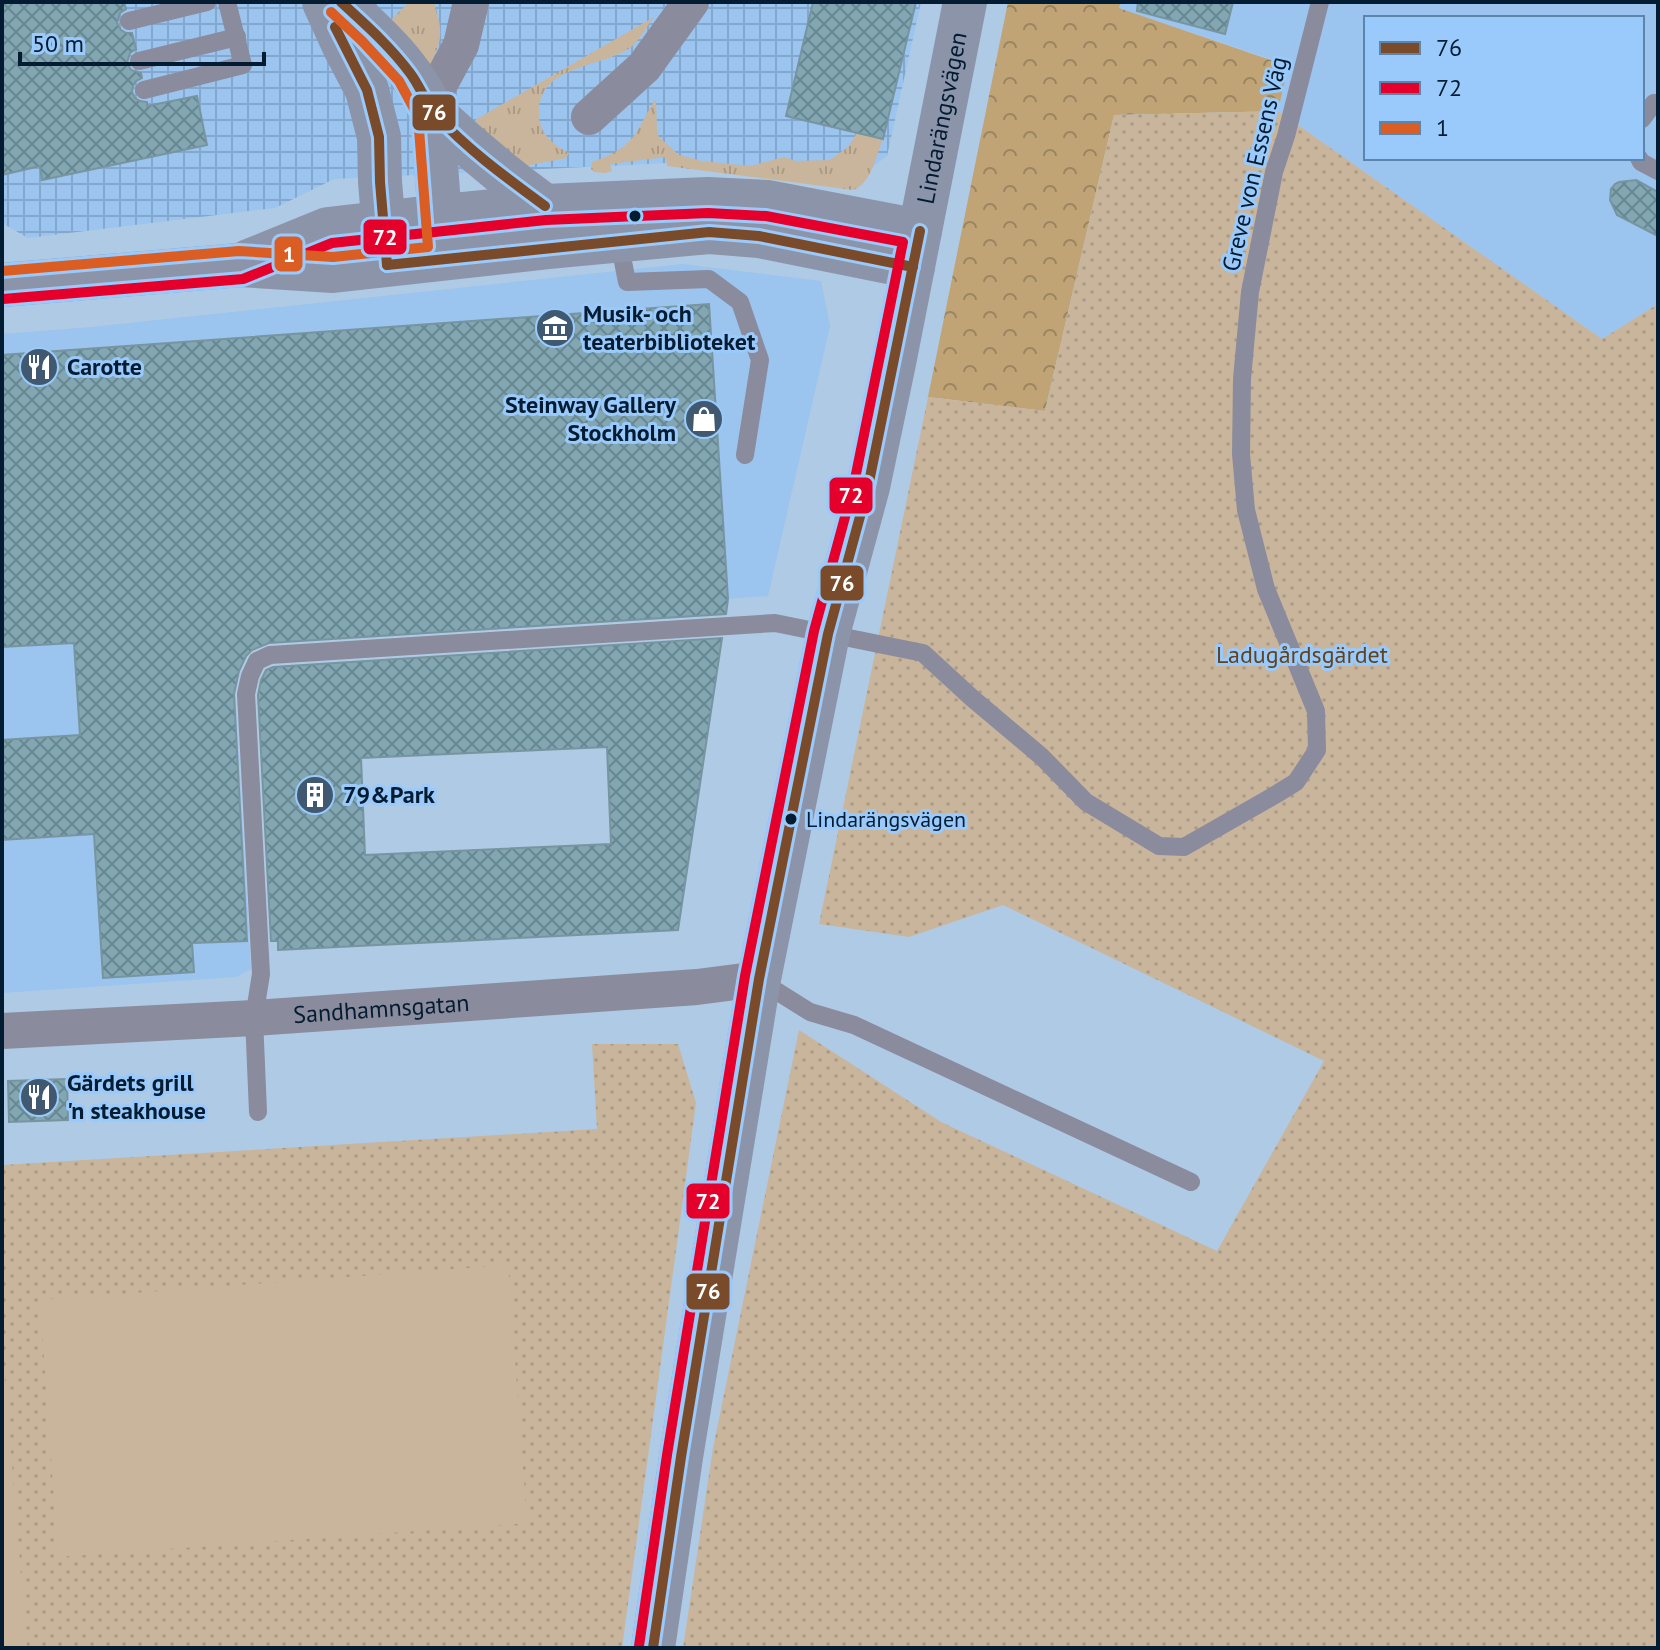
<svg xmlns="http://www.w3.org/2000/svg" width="1660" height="1650" font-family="'PT Sans',sans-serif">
<defs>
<pattern id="industrial-grid" width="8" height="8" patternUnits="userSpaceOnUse" patternTransform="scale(2)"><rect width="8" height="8" fill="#9bc4ee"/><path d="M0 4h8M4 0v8" fill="none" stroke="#84a8cd"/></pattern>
<pattern id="grass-tufts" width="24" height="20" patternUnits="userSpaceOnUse" patternTransform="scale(2)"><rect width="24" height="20" fill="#c9b59b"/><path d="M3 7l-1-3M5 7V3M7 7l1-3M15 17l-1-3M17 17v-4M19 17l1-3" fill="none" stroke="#ab9b86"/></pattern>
<pattern id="forest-crowns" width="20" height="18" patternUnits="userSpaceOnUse" patternTransform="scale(2)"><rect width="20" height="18" fill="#c0a476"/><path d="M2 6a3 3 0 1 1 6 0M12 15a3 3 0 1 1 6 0" fill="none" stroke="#9a8561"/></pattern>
<pattern id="park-dots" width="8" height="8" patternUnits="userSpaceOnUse" patternTransform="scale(2)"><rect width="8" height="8" fill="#c9b59b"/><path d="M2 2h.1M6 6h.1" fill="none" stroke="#ab9b86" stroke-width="1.8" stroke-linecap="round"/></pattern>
<pattern id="building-cross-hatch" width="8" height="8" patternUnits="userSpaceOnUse" patternTransform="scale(2)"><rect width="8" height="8" fill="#82a7b2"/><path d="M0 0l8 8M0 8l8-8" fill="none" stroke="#688791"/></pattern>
</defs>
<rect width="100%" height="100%" fill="#afcae5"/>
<g fill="#9bc4ee" fill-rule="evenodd">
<path d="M1121,2h537v302l-56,35 -324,-228 10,-46 -169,-57zM1366,18h276v140h-276z"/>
<path d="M683,264l138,17 9,45 -62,270 -536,40 19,333 -15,8 -234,16v-659l89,-7z"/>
</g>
<path fill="url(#industrial-grid)" d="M2,2h919l-34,154 -37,28 -182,-21 -334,16 -59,29 -247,30 -26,-15z"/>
<g fill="url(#grass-tufts)">
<path d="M409,2h25c10,34 8,36 -5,67l-42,-45z"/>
<path d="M654,17c-9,11 -15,26 -27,33 -32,18 -91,17 -88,66 1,19 15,29 30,37l-3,5 -41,8 -37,-29 -13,-17z"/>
<path d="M656,99l1,31 2,7 20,18 23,6 48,5 34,-9 12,4 34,-1 18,-13 9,-14 26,6c-7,17 -12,45 -30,51l-186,-24 -1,-9 -56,7 2,7 -7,2 -11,-1 -3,-3 1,-7c20,-7 37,-15 47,-34 6,-10 10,-20 17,-29z"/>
</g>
<path fill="url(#forest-crowns)" d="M1008,2h113l-2,6 169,58 -10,45 -164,4 -69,296 -117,-14z"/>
<g fill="url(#park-dots)">
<path d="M1278,111l324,228 56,-35v1344h-975l30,-200 86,-418 142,92 276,129 107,-190 -321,-156 -94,32 -90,-13 109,-527 117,14 69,-296z"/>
<path d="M592,1044h86l18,59 -74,545h-620v-483l595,-36z"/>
</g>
<g fill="#c9b59b">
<path d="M508,1265l19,258 -469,34 -18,-257z"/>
<path d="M2,1345l25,303h-25z"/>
</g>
<g fill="url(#building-cross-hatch)" stroke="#7795a1" stroke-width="2" fill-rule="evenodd">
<path d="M2,2h122l2,7 -6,4 -3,10 4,7 5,3h6l4,16 -6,4 -3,10 4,7 10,3 1,5 -6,3 -3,5 -1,6 3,6 5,3 7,1v4l50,-10 10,49 -165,35 -2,-14 -38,9z"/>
<path d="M813,2h103l-33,137 -97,-23z"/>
<path d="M1138,2h95l-8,32 -88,-23z"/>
<path d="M1636,180l22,12v44l-41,-21 -7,-15 1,-11 4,-5 4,-2z"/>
<path d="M709,304l19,295 -2,15 -457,29 -17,7 -6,6 -7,15 -5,23 13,247 -55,2 2,29 -91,6 -9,-144 -92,6v-100l78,-5 -6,-92 -72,4v-292z"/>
<path d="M722,638l-44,292 -400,20v-9h-7l-13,-246 3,-15 5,-10 7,-3zM607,747l4,97 -246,11 -4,-97z"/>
<path d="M67,1079l1,41 -59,2 -1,-41z"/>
</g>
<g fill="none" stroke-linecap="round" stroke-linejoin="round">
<g stroke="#8a8b9d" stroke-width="18">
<path d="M129,21l78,-19"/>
<path d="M139,61l98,-24"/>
<path d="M144,90l99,-25 -16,-63"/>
<path d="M1642,119l12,-16h4"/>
<path d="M1639,158l2,4 17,9"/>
<path d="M619,241l8,41 82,-3 31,23 20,58 -15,95"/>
<path d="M759,980l51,32 44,13 337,157"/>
<path d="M258,1112l-4,-94 7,-44 -15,-280 4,-18 7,-15 13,-6 505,-32 148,30 49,45 70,59 44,45 73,44 25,1 91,-52 21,-13 21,-32 -1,-39 -50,-122 -20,-79 -5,-56 1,-75 8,-87 24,-120 12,-36 34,-134"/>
</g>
<g stroke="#8a8b9d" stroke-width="36">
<path d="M429,104l32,-59 10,-43"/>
<path d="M589,117l55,-50 47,-65"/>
<path id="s1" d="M2,1031l252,-13 443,-31 62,-8"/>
</g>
<g stroke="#8c94aa" stroke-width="44">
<path d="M324,2l21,46 22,42 12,47 1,45 6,69"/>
<path d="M341,2c35,32 73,66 91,110l10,133"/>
<path d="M432,112c36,34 73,65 113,94"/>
<path d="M249,261l79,-32 113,-13 104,-10 163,-7 60,3 152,29"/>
<path d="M2,285l238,-20 93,6 217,-24 159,-15 50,4 154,31"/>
<path id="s2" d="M653,1648l28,-191 78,-478 69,-345 40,-147 26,-124 71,-361"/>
</g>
<defs>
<g id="bus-1">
<path d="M341,2c24,22 49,44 69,71 10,13 15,29 26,42 32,35 71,63 109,91"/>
<path d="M335,27l32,63 12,47 1,45 7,83"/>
<path d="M387,265l322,-33 50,4 154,31"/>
<path d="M653,1648l28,-191 78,-478 69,-345 40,-147 52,-256"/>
</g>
<path id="bus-2" d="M3,299l240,-20 89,-36 214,-23 162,-7 58,3 137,26 -49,242 -40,147 -69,345 -78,479 -28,191"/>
<path id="bus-3" d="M2,271l237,-20 94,6 95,-10 -10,-131 -19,-35 -37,-40 -31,-29"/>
</defs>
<use href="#bus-1" stroke="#99cafb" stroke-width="16"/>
<use href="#bus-2" stroke="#99cafb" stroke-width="16"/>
<use href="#bus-3" stroke="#99cafb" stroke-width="16"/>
<use href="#bus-1" stroke="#7a4b2a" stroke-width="10"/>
<use href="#bus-2" stroke="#e4002b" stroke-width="10"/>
<use href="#bus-3" stroke="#da5e24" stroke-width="10"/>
</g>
<defs>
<symbol id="museum-disc" viewBox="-11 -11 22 22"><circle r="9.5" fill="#405971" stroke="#99cafb"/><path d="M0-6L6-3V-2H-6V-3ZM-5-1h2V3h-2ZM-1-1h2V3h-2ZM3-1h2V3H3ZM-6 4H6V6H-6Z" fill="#fff"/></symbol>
<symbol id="restaurant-disc" viewBox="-11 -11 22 22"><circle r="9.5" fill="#405971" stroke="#99cafb"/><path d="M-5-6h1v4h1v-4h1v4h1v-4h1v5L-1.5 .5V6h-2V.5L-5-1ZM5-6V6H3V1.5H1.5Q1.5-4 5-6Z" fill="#fff"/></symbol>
<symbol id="shop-disc" viewBox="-11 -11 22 22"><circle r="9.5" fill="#405971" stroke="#99cafb"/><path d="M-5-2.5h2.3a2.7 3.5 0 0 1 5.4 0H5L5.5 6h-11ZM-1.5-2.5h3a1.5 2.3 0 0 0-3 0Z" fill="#fff"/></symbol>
<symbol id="building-disc" viewBox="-11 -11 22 22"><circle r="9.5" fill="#405971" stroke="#99cafb"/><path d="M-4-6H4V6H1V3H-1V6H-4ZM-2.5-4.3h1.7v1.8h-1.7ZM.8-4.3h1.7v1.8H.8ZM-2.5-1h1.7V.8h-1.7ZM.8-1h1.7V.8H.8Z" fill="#fff"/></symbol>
</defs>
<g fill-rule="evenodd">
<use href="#museum-disc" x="533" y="306" width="44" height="44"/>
<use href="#restaurant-disc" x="17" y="345" width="44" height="44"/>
<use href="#shop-disc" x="682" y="397" width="44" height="44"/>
<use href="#building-disc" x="293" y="773" width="44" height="44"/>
<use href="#restaurant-disc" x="17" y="1075" width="44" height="44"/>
</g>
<g fill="#041c32" stroke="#99cafb" stroke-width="3">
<circle cx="635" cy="216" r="7"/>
<circle cx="791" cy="819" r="7"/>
</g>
<g text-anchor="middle" stroke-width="6" stroke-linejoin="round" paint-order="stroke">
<g font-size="22" fill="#041c32" stroke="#99cafb" text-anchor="start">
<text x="806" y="827">Lindarängsvägen</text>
</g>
<g font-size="24" fill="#041c32" stroke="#99cafb">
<text dy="8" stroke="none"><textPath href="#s2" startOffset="1558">Lindarängsvägen</textPath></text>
<text transform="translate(1255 164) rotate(-77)" y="8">Greve von Essens Väg</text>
<text dy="8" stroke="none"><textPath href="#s1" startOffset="380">Sandhamnsgatan</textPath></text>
</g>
<g font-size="24" font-weight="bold" fill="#041c32" stroke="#99cafb" text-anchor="start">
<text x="583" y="322">Musik- och<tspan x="583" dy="28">teaterbiblioteket</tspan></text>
<text x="67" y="375">Carotte</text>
<text x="676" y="413" text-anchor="end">Steinway Gallery<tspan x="676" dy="28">Stockholm</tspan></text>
<text x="343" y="803">79&amp;Park</text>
<text x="67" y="1091">Gärdets grill<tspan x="67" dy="28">'n steakhouse</tspan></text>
</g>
<g font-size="24" fill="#62431d" stroke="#99cafb">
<text x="1302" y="663">Ladugårdsgärdet</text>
</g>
</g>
<g stroke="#99cafb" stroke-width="3">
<rect x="411" y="93" width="46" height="39" rx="8" fill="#7a4b2a"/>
<rect x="362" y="218" width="46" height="38" rx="8" fill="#e4002b"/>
<rect x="273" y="235" width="31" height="38" rx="8" fill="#da5e24"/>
<rect x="828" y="476" width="46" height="39" rx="8" fill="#e4002b"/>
<rect x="819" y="564" width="46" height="38" rx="8" fill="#7a4b2a"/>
<rect x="685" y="1182" width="46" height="38" rx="8" fill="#e4002b"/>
<rect x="685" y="1272" width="46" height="39" rx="8" fill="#7a4b2a"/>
</g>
<g font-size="22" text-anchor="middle" font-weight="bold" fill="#fff">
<text x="434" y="120">76</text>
<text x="385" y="245">72</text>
<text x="289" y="262">1</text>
<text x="851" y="503">72</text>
<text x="842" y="591">76</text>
<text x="708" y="1209">72</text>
<text x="708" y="1299">76</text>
</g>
<rect width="1660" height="1650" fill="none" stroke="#041c32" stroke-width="8"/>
<rect x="1364" y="16" width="280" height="144" fill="#99cafb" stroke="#5d84ab" stroke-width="2"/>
<rect x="1380" y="42" width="40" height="12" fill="#7a4b2a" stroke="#5d84ab" stroke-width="2"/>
<text x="1436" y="56" font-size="24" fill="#041c32">76</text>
<rect x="1380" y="82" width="40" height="12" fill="#e4002b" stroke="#5d84ab" stroke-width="2"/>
<text x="1436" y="96" font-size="24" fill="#041c32">72</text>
<rect x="1380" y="122" width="40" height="12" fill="#da5e24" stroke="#5d84ab" stroke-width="2"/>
<text x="1436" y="136" font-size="24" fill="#041c32">1</text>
<path d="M20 52v12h244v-12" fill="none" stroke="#041c32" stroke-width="4"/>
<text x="32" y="52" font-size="24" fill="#041c32" stroke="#99cafb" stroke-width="6" paint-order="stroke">50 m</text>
</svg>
